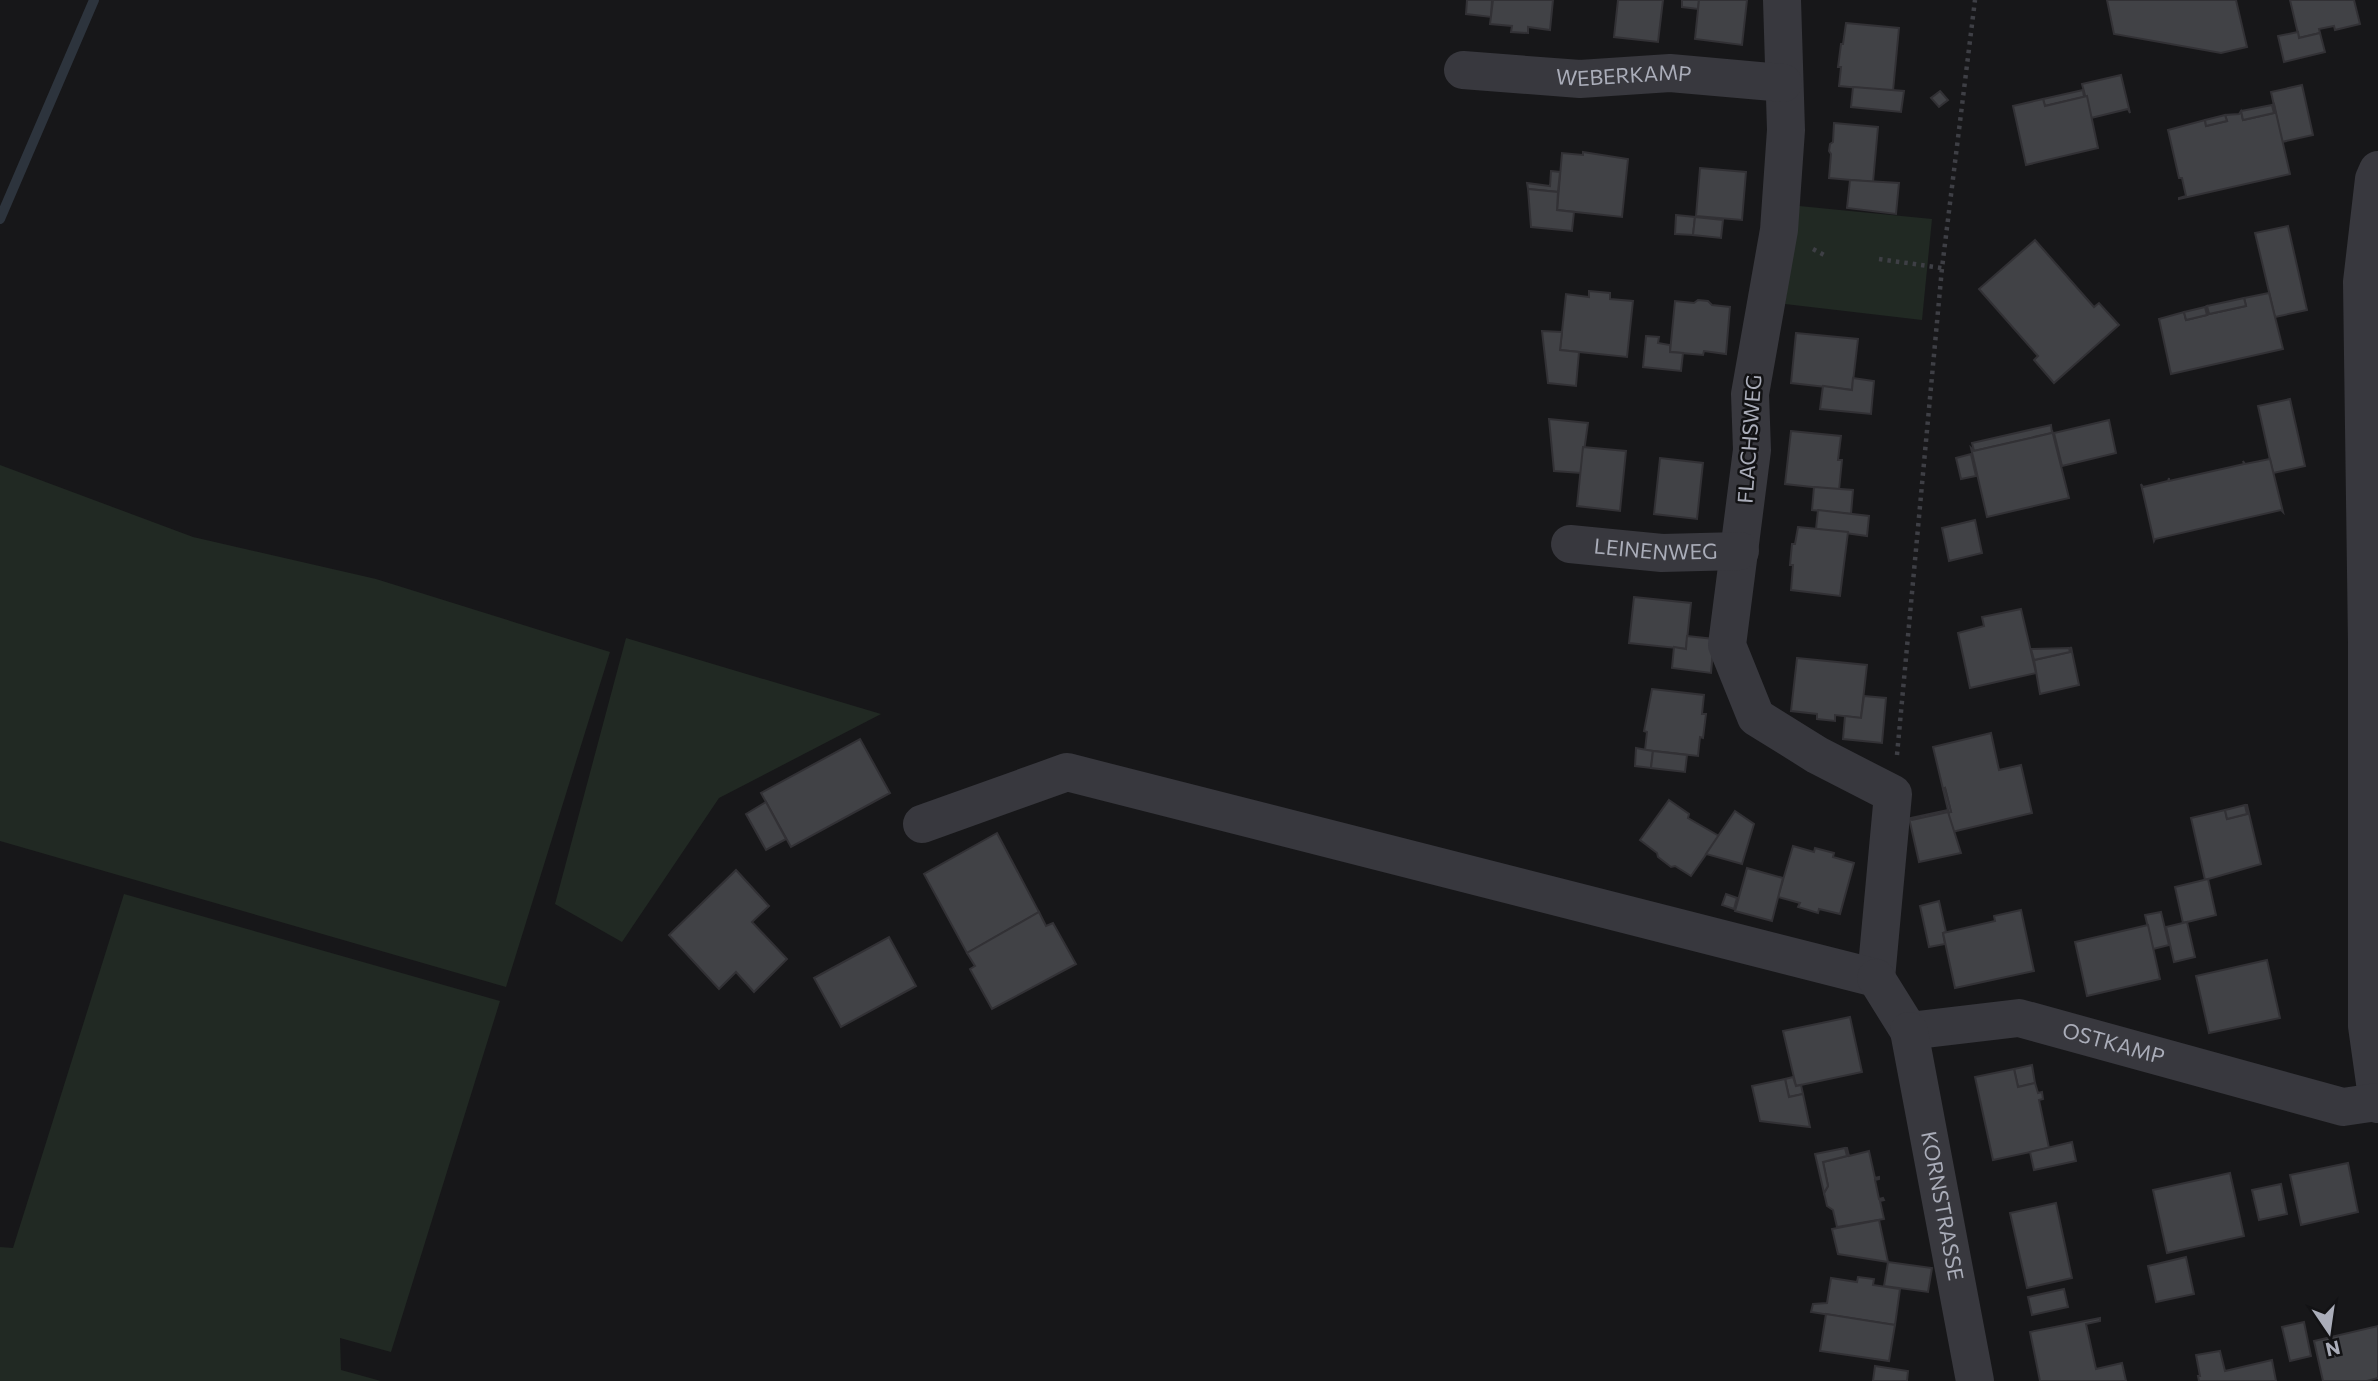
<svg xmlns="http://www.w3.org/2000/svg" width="2378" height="1381" font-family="Commissioner,sans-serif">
<rect width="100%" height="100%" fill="#171719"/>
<g fill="#212923">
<path d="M1799,206l133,13 -10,101 -137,-16z"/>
<path d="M0,465l193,72 183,42 234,73 -104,335 -506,-146z"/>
<path d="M626,638l255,76 -162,84 -97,144 -67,-38z"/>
<path d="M124,894l376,107 -109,351 -51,-14 1,32 40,11h-381v-134l13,1z"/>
</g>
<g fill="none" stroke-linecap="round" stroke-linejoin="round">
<path stroke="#2d343d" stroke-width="10" d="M0,219l94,-219"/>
</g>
<g fill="#414246" stroke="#323135" stroke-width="2">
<path d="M1467,0h25l-1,17 -25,-3z"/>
<path d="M1493,0h60l-3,30 -22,-3v6l-17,-1 1,-6 -22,-2z"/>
<path d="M1618,0h45l-5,42 -44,-5z"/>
<path d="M1682,0h17l-1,9 -16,-2z"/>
<path d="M1699,0h48l-5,45 -47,-6z"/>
<path d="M2107,0h129l11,47 -26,6 -107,-19z"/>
<path d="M2290,0h64l6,24 -25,6 -1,-4 -15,3 1,4 -21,5z"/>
<path d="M1846,23l53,5 -6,63 -54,-5 2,-19h-3l3,-23h2z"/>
<path d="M2298,32l1,6 21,-5 5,19 -41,10 -6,-26z"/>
<path d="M2121,75l9,38 -2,-4 -37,9 -9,-34z"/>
<path d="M2302,85l11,50 -31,7 -11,-50z"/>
<path d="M1853,87l51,4 -3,21 -50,-5z"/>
<path d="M2083,90l1,7 -39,9 -2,-7z"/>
<path d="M1940,91l8,9 -9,7 -8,-9z"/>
<path d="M2087,96l11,52 -72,17 -13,-59 30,-7 2,7z"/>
<path d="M2274,104l16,70 -111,25v-1l7,-2 -4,-18h-3l-11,-48 37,-10 1,6 21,-5 -2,-6 14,-1 2,-3 2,9 31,-7 -2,-8z"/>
<path d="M2272,105l2,8 -31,7 -2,-9z"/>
<path d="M2225,115l2,6 -21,5 -1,-6z"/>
<path d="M1834,123l44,4 -5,55 -44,-4 2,-24 -2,-3 1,-7 3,-2z"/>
<path d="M1583,152l45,7 -6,58 -65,-7 5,-57 21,2z"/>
<path d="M1700,168l46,4 -4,48 -46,-4z"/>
<path d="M1551,171l9,1 -2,20 -30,-3 -1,-6 23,3z"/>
<path d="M1850,180l49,3 -3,31 -49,-6z"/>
<path d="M1528,189l30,3 -1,18 17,2 -2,19 -41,-4z"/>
<path d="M1676,215l19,2 -2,18 -18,-1z"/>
<path d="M1695,217l28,3 -2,18 -28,-3z"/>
<path d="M2288,226l19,84 -32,7 -20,-84z"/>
<path d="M2035,240l59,67 5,-4 20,22 -65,58 -20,-23 4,-4 -59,-67z"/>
<path d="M1589,291l21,2v6l23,2 -6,56 -67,-7 6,-56 23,3z"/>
<path d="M2269,293l14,56 -112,25 -12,-55 25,-7 2,8 21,-5 -2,-8 2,-1 2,8 37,-8 -2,-8z"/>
<path d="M2244,298l2,8 -37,8 -2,-8z"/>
<path d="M1698,300l10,1 4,4 18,2 -4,47 -22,-3 -1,4 -33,-3 5,-51 19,2z"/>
<path d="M2205,307l2,8 -21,5 -2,-8z"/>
<path d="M1542,331l20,1 -2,18 19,2 -3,34 -28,-3z"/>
<path d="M1796,333l62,6 -6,51 -61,-7z"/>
<path d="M1646,336l13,1 -1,6 12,2v7l13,1 -2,18 -38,-4z"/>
<path d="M1853,378l21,3 -3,33 -51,-5 3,-23 29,4z"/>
<path d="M2290,399l15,67 -32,7 -15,-67z"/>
<path d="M1549,419l39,4 -7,50 -27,-2z"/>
<path d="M2109,420l7,33 -54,13 -8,-33z"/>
<path d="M2051,425l1,8 -78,18 -2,-8z"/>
<path d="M2052,430l17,68 -82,19 -16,-69 3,3 78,-18z"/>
<path d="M1791,431l50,5 -3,24h4l-3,30 -54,-6z"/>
<path d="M1583,447l43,4 -6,60 -43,-5z"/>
<path d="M1971,454l5,22 -15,3 -5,-21z"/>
<path d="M1660,458l43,5 -6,56 -43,-5z"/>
<path d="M2270,459l13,53 -2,-2 -126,29 -1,2 -13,-57 2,3 25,-6 1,-3v3l75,-17 -1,-3 2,3z"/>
<path d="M1814,487l39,3 -2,24 -39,-4z"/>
<path d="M1818,510l51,6 -2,20 -51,-7z"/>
<path d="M1975,520l7,33 -33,8 -7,-33z"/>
<path d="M1798,527l50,5 -8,64 -49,-6 2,-25h-3l2,-21h3z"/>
<path d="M1634,597l57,6 -5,46 -57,-6z"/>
<path d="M2021,609l15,64 -66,15 -12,-55 26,-7 -2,-9z"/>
<path d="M1687,636l27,3 -3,34 -39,-5 2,-21 12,2z"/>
<path d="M2071,647l8,38 -39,9 -6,-34 36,-8z"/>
<path d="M2069,648l1,4 -36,8 -3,-11z"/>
<path d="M1797,658l70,7 -6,53 -26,-3v6l-18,-2v-5l-26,-3z"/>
<path d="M1652,689l52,6 -2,19h4l-3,24 -3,-1 -2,19 -53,-6 2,-18 -3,-1z"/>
<path d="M1864,696l22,2 -4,45 -39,-4 2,-23 16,2z"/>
<path d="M1991,733l8,37 22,-5 11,48 -80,19 -4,-20h3l-6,-24 -2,1 -10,-42z"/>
<path d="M860,739l30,54 -99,54 -30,-54z"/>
<path d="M1636,748l17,3 -2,17 -16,-2z"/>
<path d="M1653,751l34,4 -2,17 -34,-4z"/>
<path d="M1945,788l6,24 -39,8 -1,-2 37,-8 -5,-21z"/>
<path d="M1669,800l20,14 -1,4 31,18 -28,40 -16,-10 -4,1 -13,-10 -1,-4 -17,-13z"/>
<path d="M766,802l20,37 -20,11 -20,-36z"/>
<path d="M2245,805h2l14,59 -56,16 -14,-62 34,-8 2,9 20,-5z"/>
<path d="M2245,805l2,9 -20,5 -2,-9z"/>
<path d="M1735,811l19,13 -12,40 -36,-10z"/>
<path d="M1948,812l13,41 -42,9 -10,-44 3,2z"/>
<path d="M997,833l42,79 -72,41 -43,-79z"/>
<path d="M1793,846l21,6 1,-4 19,5 -1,4 21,6 -14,51 -21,-5 -1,4 -20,-6 2,-4 -22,-6z"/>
<path d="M1747,868l36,10 -11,43 -37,-10z"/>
<path d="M736,870l33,36 -17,16 35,37 -33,33 -18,-20 -17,17 -50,-54z"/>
<path d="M2208,879l8,36 -33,8 -8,-36z"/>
<path d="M1726,894l11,4 -3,11 -12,-4z"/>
<path d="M1939,901l7,31 -3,1 2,11 -16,3 -9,-41z"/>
<path d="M2021,910l13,61 -79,17 -12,-55 52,-12 -1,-5z"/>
<path d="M1039,912l7,14 7,-3 23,41 -84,45 -22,-40 5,-3 -8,-13z"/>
<path d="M2161,912l8,33 -16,4 -8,-34z"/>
<path d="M2187,922l8,35 -21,5 -8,-35z"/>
<path d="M2148,925l12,54 -73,17 -12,-54z"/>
<path d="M889,937l27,49 -75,41 -27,-49z"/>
<path d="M2267,960l13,58 -71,15 -13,-57z"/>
<path d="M1850,1017l12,55 -66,14 -13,-55z"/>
<path d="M2032,1065l3,18 -17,4 -4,-18z"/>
<path d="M2014,1069l4,18 17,-4 3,10 4,-1 1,7 -4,1 10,48 -56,12 -18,-83z"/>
<path d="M1793,1077l3,9 5,-1 2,9 -14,3 -4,-18z"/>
<path d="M1785,1079l4,18 14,-3 7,33 -50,-6 -8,-35z"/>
<path d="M2072,1142l4,19 -42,9 -4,-18z"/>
<path d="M1845,1148h2l2,8 20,-5 6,27 4,-1v2l-4,1 4,19 4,-1 1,2 -4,1 4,18 -47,8 -4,-17 -6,-4 -3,-13 4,-7 -5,-24 24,-6z"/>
<path d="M1845,1148l2,8 -24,6 5,24 -4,7 -9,-39z"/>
<path d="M2348,1163l10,49 -57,13 -11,-50z"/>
<path d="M2230,1173l14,63 -77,17 -14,-63z"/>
<path d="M2281,1184l6,30 -28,6 -7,-30z"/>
<path d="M2056,1203l16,75 -45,10 -17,-75z"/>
<path d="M1879,1220l9,42 -50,-8 -6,-25z"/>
<path d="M2186,1257l8,37 -38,8 -8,-36z"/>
<path d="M1888,1262l44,6 -4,24 -44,-6z"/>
<path d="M1858,1277l16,2 -1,6 27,4 -5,36 -84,-13 2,-8 14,-1 4,-25 26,4z"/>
<path d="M2064,1289l4,18 -36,8 -4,-18z"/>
<path d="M1826,1314l69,11 -6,36 -69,-10z"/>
<path d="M2100,1318v3l-14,3 10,45 26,-6 4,18h-86l-10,-49z"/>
<path d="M2304,1322l7,34 -21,5 -8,-34z"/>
<path d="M2378,1326v52l-11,3h-44l-9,-40z"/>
<path d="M2220,1351l5,20 47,-11 4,21h-77l-1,-5h2l-4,-21z"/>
<path d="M1875,1366l33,5 -1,10h-34z"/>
</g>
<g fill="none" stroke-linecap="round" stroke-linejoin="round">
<g stroke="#3e3f45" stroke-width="4.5" stroke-dasharray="3.5 5" stroke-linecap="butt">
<path d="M1813,249l15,8"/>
<path d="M1879,259l63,9"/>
<path d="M1897,755l45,-487 33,-268"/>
</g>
<g stroke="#38383e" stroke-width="38">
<path d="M1782,0l4,130 -7,100 -29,164 2,56 -25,195 29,72 61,38 76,39 -17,184"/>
<path id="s1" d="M1463,70l117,9 90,-6 113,10"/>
<path d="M2378,170l-4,9 -12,103 5,361v383l11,78"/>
<path id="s2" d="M1570,544l92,9 78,-2"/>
<path d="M922,824l145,-52 809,206"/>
<path id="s3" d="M1876,978l33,53 110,-13 324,89 34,-5"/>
<path id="s4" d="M1909,1031l66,350"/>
</g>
</g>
<g text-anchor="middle" stroke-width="5" stroke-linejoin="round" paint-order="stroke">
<g font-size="21" fill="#aaadb9" stroke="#121214">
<text dy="7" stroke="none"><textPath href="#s1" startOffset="161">WEBERKAMP</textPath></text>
<text transform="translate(1750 439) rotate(-86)" y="7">FLACHSWEG</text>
<text dy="7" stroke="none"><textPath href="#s2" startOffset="86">LEINENWEG</textPath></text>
<text dy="7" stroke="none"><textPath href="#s3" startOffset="271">OSTKAMP</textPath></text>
<text dy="7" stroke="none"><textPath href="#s4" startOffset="178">KORNSTRASSE</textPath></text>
</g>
</g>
<g transform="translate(2329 1332) rotate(167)" stroke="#121214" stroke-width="5" paint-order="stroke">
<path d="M0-5L12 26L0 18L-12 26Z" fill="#aaadb9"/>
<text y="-10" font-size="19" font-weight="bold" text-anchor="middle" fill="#aaadb9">N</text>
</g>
</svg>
